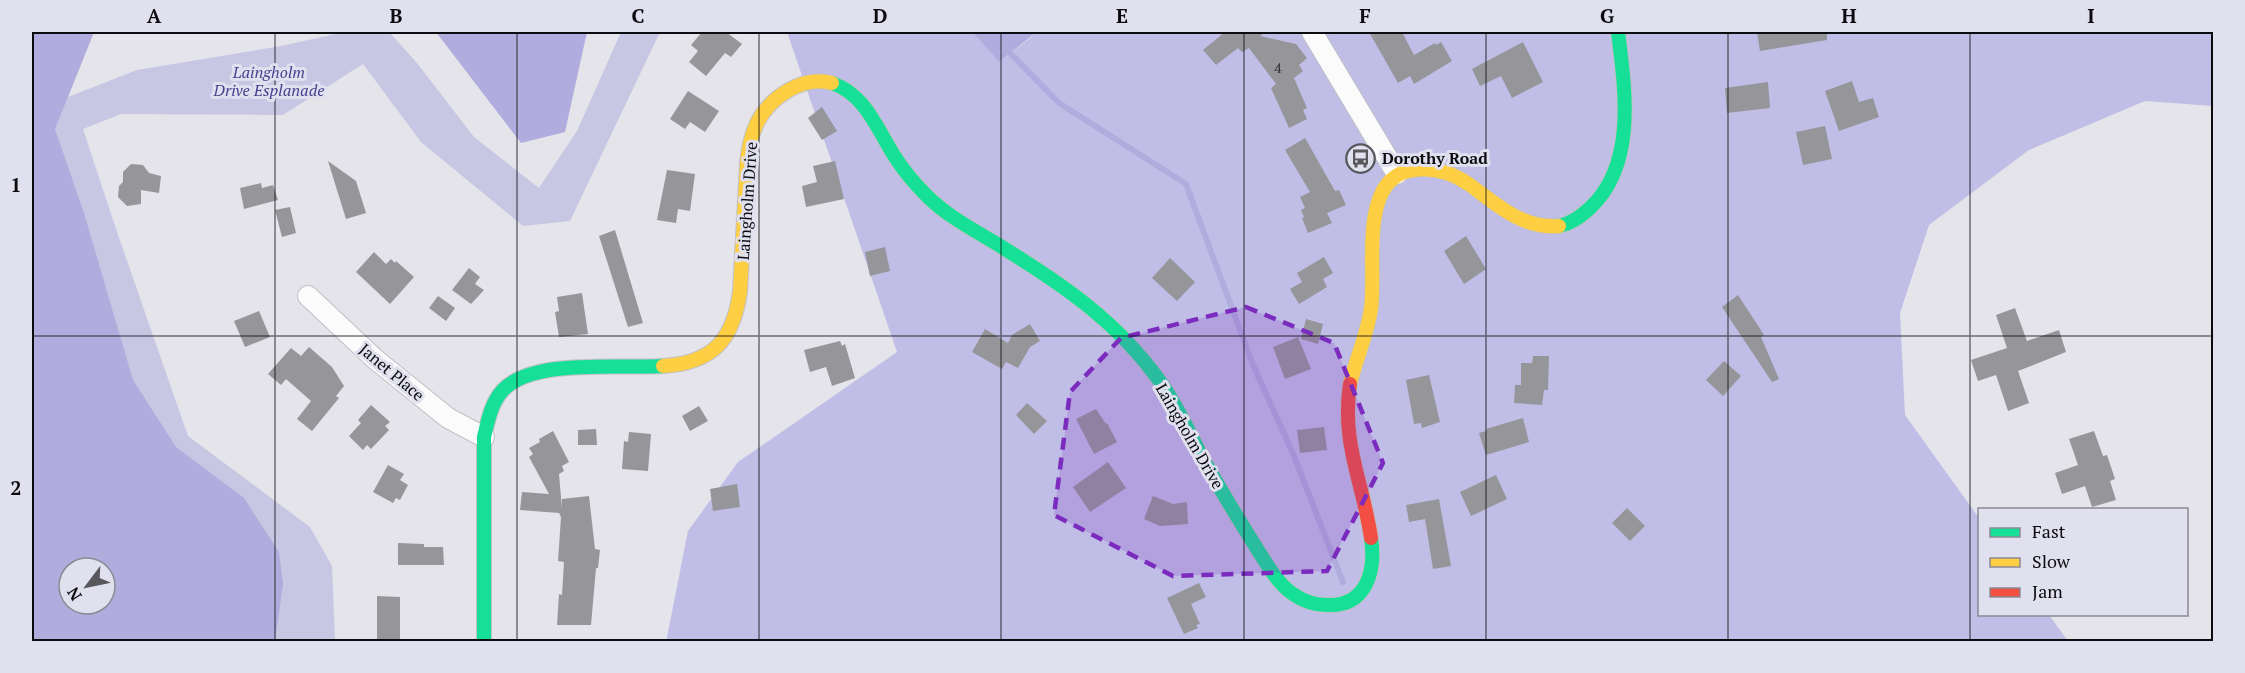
<svg xmlns="http://www.w3.org/2000/svg" width="2245" height="673" font-family="'PT Serif',serif">
<rect width="100%" height="100%" fill="#e4e4ea"/>
<path fill="#c7c7e4" fill-rule="evenodd" d="M32,32h62l-26,65 69,-27 144,-24 64,-14h44l28,31 57,74 65,51 38,-57 44,-99h39l-90,189 -47,5 -102,-84 -58,-78 -80,51 -162,-1 -38,15 34,103 71,204 122,91 22,39 3,75h-303zM69,568h36v36h-36z"/>
<path fill="#c0bee6" d="M787,32h185l27,30 34,-26v-4h1180v74l-68,-5 -116,49 -100,75 -29,88 5,102 74,103 1,96 69,1 19,26 -1402,1 22,-111 50,-69 159,-110z"/>
<g fill="#b0adde" fill-rule="evenodd">
<path d="M32,32h62l-39,97 29,84 49,167 43,67 68,51 35,54 4,32 -8,57h-243zM69,568h36v36h-36z"/>
<path d="M436,32h151l-22,100 -44,11z"/>
<path d="M972,32h61v3l-34,27z"/>
</g>
<g fill="none" stroke-linecap="round" stroke-linejoin="round">
<path stroke="#b0adde" stroke-width="6" d="M1010,53l49,50 127,81 67,181 39,86 51,131"/>
</g>
<g fill="#95959a">
<path d="M702,32h24l16,12 -11,13 -6,-4 -19,23 -17,-14 9,-11 -7,-6z"/>
<path d="M1225,32h40l-5,4 36,8 11,14 -8,7 4,6 -9,7 13,30 -4,2 4,9 -18,9 -18,-40 5,-4 -27,-36 -7,4 -4,-4 -22,17 -13,-15z"/>
<path d="M1369,32h33l12,23 21,-12 1,2 5,-3 11,19 -38,23 -4,-8 -12,7z"/>
<path d="M1757,32h70v8l-67,11z"/>
<path d="M1523,42l20,40 -31,16 -11,-22 -21,10 -8,-17z"/>
<path d="M1852,81l7,21 14,-4 6,19 -40,14 -14,-40z"/>
<path d="M1768,82l2,26 -43,5 -2,-25z"/>
<path d="M688,91l31,20 -14,21 -15,-10 -5,7 -15,-10z"/>
<path d="M822,107l15,24 -15,9 -14,-22z"/>
<path d="M1825,126l7,33 -29,6 -7,-33z"/>
<path d="M1305,138l30,53 4,-1 7,15 -19,8 5,10 -24,10 -6,-15 2,-1 -3,-7 4,-2 -5,-11 10,-5 -25,-42z"/>
<path d="M328,161l28,20 10,32 -20,6z"/>
<path d="M835,161l9,38 -38,8 -4,-21 15,-4 -4,-16z"/>
<path d="M131,164l12,1 6,8 12,3 -2,17 -18,-3v14l-14,2 -9,-9 1,-11 4,-4v-10z"/>
<path d="M667,170l28,4 -5,37 -12,-2 -2,14 -19,-3z"/>
<path d="M261,183l1,5 11,-3 5,15 -34,9 -4,-21z"/>
<path d="M290,207l6,26 -14,4 -7,-27z"/>
<path d="M615,230l28,93 -15,4 -29,-91z"/>
<path d="M1466,236l20,33 -22,15 -20,-33z"/>
<path d="M885,247l5,24 -20,5 -5,-24z"/>
<path d="M374,252l12,12 5,-5 4,4 1,-2 18,16 -24,27 -34,-32z"/>
<path d="M1324,257l9,16 -10,6 4,8 -28,17 -9,-15 12,-7 -5,-9z"/>
<path d="M1170,258l25,24 -18,19 -25,-23z"/>
<path d="M469,268l11,9 -5,7 9,6 -13,14 -19,-14z"/>
<path d="M582,293l6,41 -29,3 -4,-25 4,-1 -2,-14z"/>
<path d="M1738,295l26,40 -3,2 18,42 -7,3 -50,-75z"/>
<path d="M438,296l17,12 -9,13 -17,-13z"/>
<path d="M2015,308l12,33 32,-11 7,22 -48,19 11,32 -21,8 -12,-36 -18,6 -7,-21 36,-12 -11,-33z"/>
<path d="M259,311l11,26 -25,10 -11,-26z"/>
<path d="M1306,319l17,5 -5,20 -17,-5z"/>
<path d="M1030,324l10,17 -10,6 -12,21 -12,-6 -4,7 -30,-17 13,-23 23,14 4,-8z"/>
<path d="M1298,337l13,32 -26,10 -12,-32z"/>
<path d="M840,341l2,5 3,-2 10,34 -23,8 -6,-19 -16,5 -6,-22z"/>
<path d="M309,347l23,20 12,19 -8,10 3,2 -27,33 -15,-12 14,-18 -25,-22 -5,6 -13,-11 23,-26 10,8z"/>
<path d="M1533,356h16l-1,34h-4l-2,15 -28,-2 1,-18h6v-22h11z"/>
<path d="M1724,361l17,15 -18,20 -17,-16z"/>
<path d="M1429,375l11,47 -18,6 -1,-5 -7,1 -8,-44z"/>
<path d="M1027,403l20,18 -13,13 -18,-19z"/>
<path d="M371,405l19,17 -5,4 4,4 -18,19 -4,-4 -4,5 -14,-14 12,-13 -3,-3z"/>
<path d="M699,406l9,15 -18,10 -8,-15z"/>
<path d="M1096,409l10,15 1,-1 10,19 -23,12 -18,-35z"/>
<path d="M1523,418l6,24 -43,13 -7,-22 7,-2v-2z"/>
<path d="M1324,427l3,23 -27,3 -3,-23z"/>
<path d="M596,429l1,16h-19v-15z"/>
<path d="M553,431l16,31 -7,4 2,5 -5,3 3,35v-10l27,-3 6,53 5,1 -2,18h-2l-5,57h-34l2,-31 3,1 2,-33 -6,-1 3,-44 -2,-4 -39,-3 2,-18 27,2 -20,-37 4,-3 -4,-6 11,-6 -1,-3z"/>
<path d="M2094,431l9,25 4,-1 8,24 -5,2 6,19 -24,7 -7,-21 -23,8 -7,-21 23,-8 -9,-26z"/>
<path d="M629,432l22,2 -3,37 -26,-2 2,-28 4,1z"/>
<path d="M1108,462l18,26 -36,24 -17,-25z"/>
<path d="M388,465l16,9 -4,6 8,5 -8,15 -4,-2 -3,5 -20,-11z"/>
<path d="M1496,475l11,24 -36,17 -11,-24z"/>
<path d="M737,484l3,23 -27,4 -3,-22z"/>
<path d="M1153,496l20,8 14,-2 1,22 -28,2 -16,-7z"/>
<path d="M1439,499l12,67 -18,3 -8,-50 -16,3 -3,-17z"/>
<path d="M1627,508l18,18 -15,15 -18,-18z"/>
<path d="M398,543l26,1v3h19l1,18h-46z"/>
<path d="M1199,583l7,14 -15,7 9,20 -4,1 2,3 -14,6 -17,-36z"/>
<path d="M377,596l23,1v45h-23z"/>
</g>
<g fill="none" stroke-linecap="round" stroke-linejoin="round">
<defs>
<g id="street">
<path d="M1312,32l85,142"/>
<path d="M308,296l67,63 73,59 36,19"/>
</g>
<g id="fast">
<path d="M832,83c34,12 45,46 63,74 9,14 20,27 32,39 22,22 51,36 78,53 60,37 112,73 154,131 17,23 29,50 42,75 18,33 38,65 58,97 10,15 19,32 34,42 10,7 22,11 34,11 40,2 49,-35 44,-67"/>
<path d="M1559,226c13,-3 21,-9 31,-18 47,-44 35,-119 28,-176"/>
<path d="M484,642v-205c4,-16 7,-34 19,-47 30,-32 118,-21 160,-24"/>
</g>
<g id="slow">
<path d="M663,366c50,-3 70,-26 77,-74l7,-128c1,-14 4,-28 10,-41 13,-26 46,-48 75,-40"/>
<path d="M1350,384c6,-25 17,-49 21,-75 6,-40 -14,-133 43,-139 21,-3 39,3 56,15 27,20 53,44 89,41"/>
</g>
<path id="jam" d="M1350,384c-9,59 13,98 21,154"/>
</defs>
<use href="#street" stroke="#c0c0c6" stroke-width="22"/>
<use href="#fast" stroke="#c0c0c6" stroke-width="16"/>
<use href="#slow" stroke="#c0c0c6" stroke-width="16"/>
<use href="#jam" stroke="#c0c0c6" stroke-width="16"/>
<use href="#street" stroke="#fbfbfc" stroke-width="20"/>
<use href="#fast" stroke="#16e098" stroke-width="14"/>
<use href="#slow" stroke="#ffcf43" stroke-width="14"/>
<use href="#jam" stroke="#f24e42" stroke-width="14"/>
</g>
<path fill="#7b2cbf" fill-opacity="0.2" stroke="#7b2cbf" stroke-width="4.5" stroke-dasharray="12 8" stroke-linejoin="round" d="M1246,307l88,36 49,120 -56,108 -154,5 -119,-61 16,-123 51,-54z"/>
<path fill="none" stroke="#0b0b10" stroke-width="1.5" stroke-opacity="0.55" d="M275,32v610M517,32v610M759,32v610M1001,32v610M1244,32v610M1486,32v610M1728,32v610M1970,32v610M32,336h2182"/>
<defs>
<symbol id="bus-ring" viewBox="-11 -11 22 22"><circle r="9.5" fill="#e0e0ee" stroke="#57575c" stroke-width="1.5"/><path d="M-5-6H5V4H4V6H2V4H-2V6H-4V4H-5ZM-3.5-4V0h7V-4ZM-3.5 1.2v1.5H-2V1.2ZM2 1.2v1.5H3.5V1.2Z" fill="#57575c"/></symbol>
</defs>
<g fill-rule="evenodd">
<use href="#bus-ring" x="1344" y="142" width="33" height="33"/>
</g>
<g text-anchor="middle" stroke-width="6" stroke-linejoin="round" paint-order="stroke">
<g font-size="14" fill="#2e2e32">
<text x="1278" y="73">4</text>
</g>
<g font-size="16" font-style="italic" fill="#4a3f8f" stroke="#e0e0ee">
<text x="269" y="78">Laingholm<tspan x="269" dy="18">Drive Esplanade</tspan></text>
</g>
<g font-size="16" font-weight="bold" fill="#0b0b10" stroke="#e0e0ee" text-anchor="start">
<text x="1382" y="164">Dorothy Road</text>
</g>
<g font-size="16" fill="#0b0b10" stroke="#e0e0ee">
<text transform="translate(747 201) rotate(-86)" y="6">Laingholm Drive</text>
<text transform="translate(392 372) rotate(40)" y="6">Janet Place</text>
<text transform="translate(1190 436) rotate(60)" y="6">Laingholm Drive</text>
</g>
</g>
<rect width="2245" height="673" fill="none" stroke="#e0e0ee" stroke-width="66"/>
<rect x="1978" y="508" width="210" height="108" fill="#e0e0ee" stroke="#8b8b95" stroke-width="1.5"/>
<rect x="1990" y="528" width="30" height="9" fill="#16e098" stroke="#8b8b95" stroke-width="1.5"/>
<text x="2032" y="538" font-size="18" fill="#0b0b10">Fast</text>
<rect x="1990" y="558" width="30" height="9" fill="#ffcf43" stroke="#8b8b95" stroke-width="1.5"/>
<text x="2032" y="568" font-size="18" fill="#0b0b10">Slow</text>
<rect x="1990" y="588" width="30" height="9" fill="#f24e42" stroke="#8b8b95" stroke-width="1.5"/>
<text x="2032" y="598" font-size="18" fill="#0b0b10">Jam</text>
<g transform="translate(87 586) rotate(238)"><circle r="28" fill="#e0e0ee" stroke="#8b8b95" stroke-width="1.5"/>
<path d="M0-4.5L10 22L0 15L-10 22Z" fill="#57575c"/>
<text y="-9" font-size="16" font-weight="bold" text-anchor="middle" fill="#0b0b10">N</text>
</g>
<rect x="33" y="33" width="2179" height="607" fill="none" stroke="#0b0b10" stroke-width="2"/>
<g font-size="20" text-anchor="middle" font-weight="bold" fill="#0b0b10">
<text x="154" y="23">A</text>
<text x="396" y="23">B</text>
<text x="638" y="23">C</text>
<text x="880" y="23">D</text>
<text x="1122" y="23">E</text>
<text x="1365" y="23">F</text>
<text x="1607" y="23">G</text>
<text x="1849" y="23">H</text>
<text x="2091" y="23">I</text>
<text x="16" y="192">1</text>
<text x="16" y="495">2</text>
</g>
</svg>
